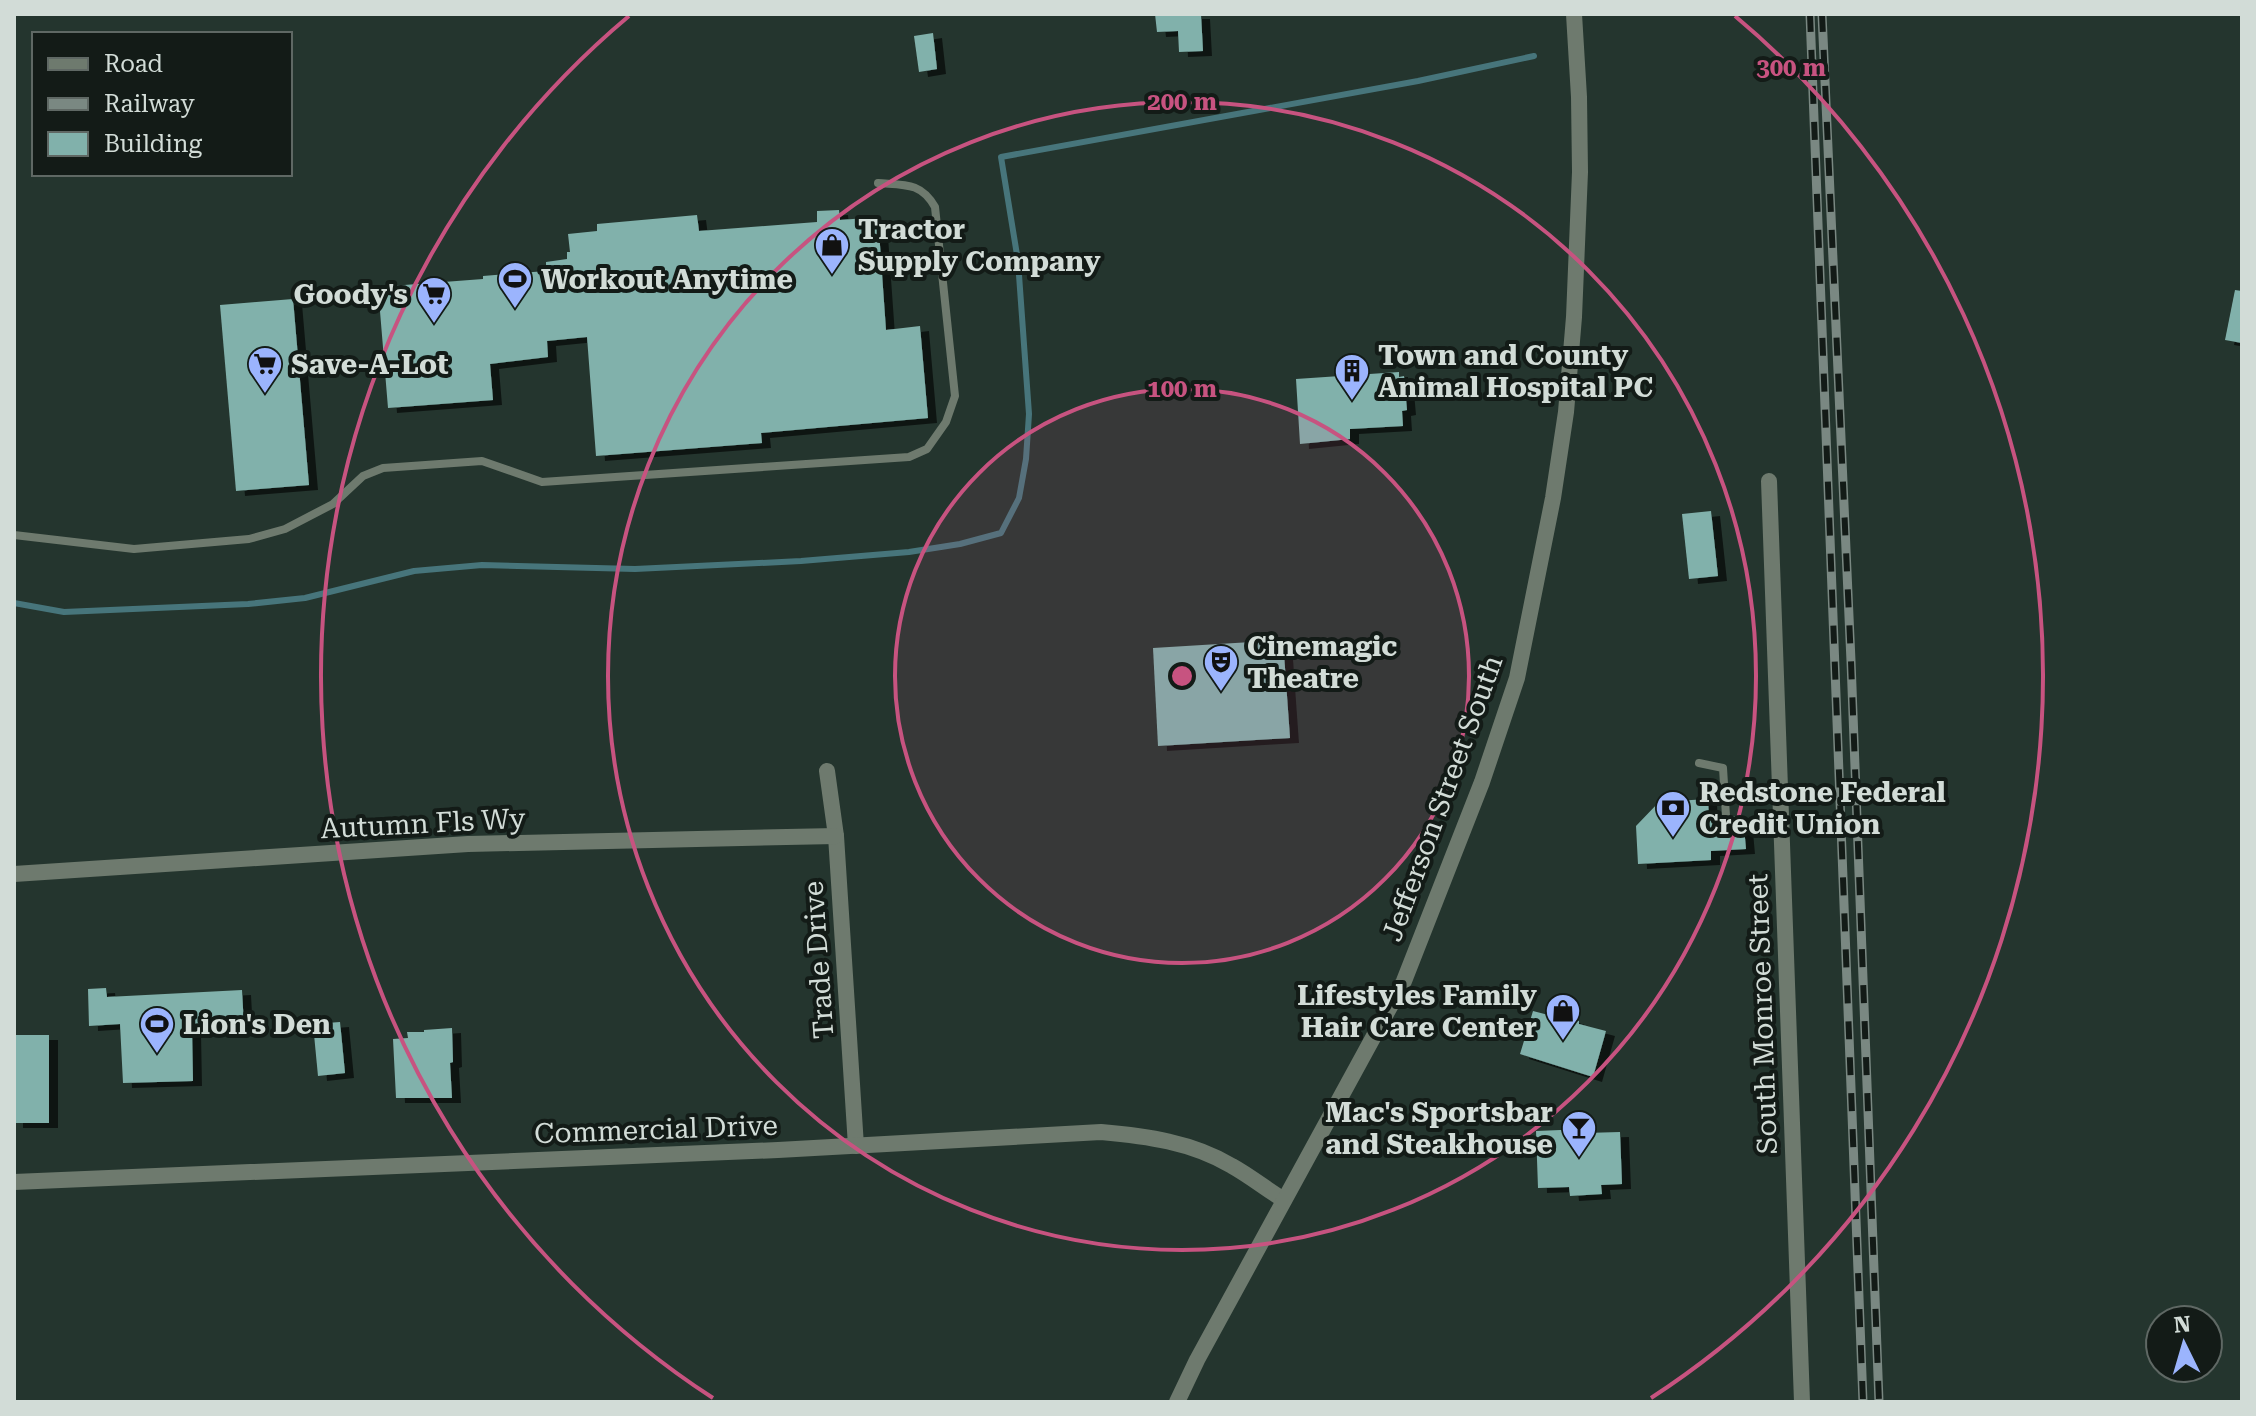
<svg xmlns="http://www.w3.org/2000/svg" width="2256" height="1416" font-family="'Roboto Serif',serif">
<defs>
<filter id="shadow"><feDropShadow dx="9" dy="5" stdDeviation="0" flood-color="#0009"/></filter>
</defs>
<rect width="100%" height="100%" fill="#24352e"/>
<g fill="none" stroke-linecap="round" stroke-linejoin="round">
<path stroke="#47757b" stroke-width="6" d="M14,603l50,9 184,-8 57,-6 109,-27 68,-6 153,4 166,-8 108,-9 51,-8 41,-11 18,-35 7,-39 3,-45 -11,-153 -17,-104 417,-76 116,-25"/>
</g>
<g fill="#81b1ab" filter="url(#shadow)">
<path d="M1155,14h46l2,37 -24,1 -1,-21 -21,1z"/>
<path d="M933,33l4,36 -18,3 -5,-36z"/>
<path d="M839,210l1,10 38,-3 8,113 34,-4 8,92 -167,15 1,10 -166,13 -9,-119 -40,4 1,16 -58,7 3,36 -105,8 -10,-121 105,-8v-3l63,-5v-9l21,-3v-7h3l-2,-18 29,-3v-7l100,-9 2,16 118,-9v-11z"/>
<path d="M2235,290l7,1v52l-17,-3z"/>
<path d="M293,299l16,186 -73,6 -16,-186z"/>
<path d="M1399,372v5l5,-1 3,34 -5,1 1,15 -53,3v10l-50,5 -4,-65z"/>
<path d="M1711,511l7,65 -29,3 -7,-65z"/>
<path d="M1283,640l7,98 -132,8 -5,-98z"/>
<path d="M1708,799l1,19 10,-1 7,6 4,-2 3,-5h10l3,33 -35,2v9l-73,4 -2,-38 23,-24z"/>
<path d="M106,988l1,9 135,-7 2,36 -52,2 1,53 -70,2 -3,-59 -31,2 -1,-37z"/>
<path d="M1533,1011l27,7 1,-3 18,6v3l27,7 -13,46 -73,-23z"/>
<path d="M340,1022l5,51 -27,3 -5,-52z"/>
<path d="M452,1028l1,34 -3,1 2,35h-56l-3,-59 15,-1 -1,-6h17v-2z"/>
<rect x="14" y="1035" width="35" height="88"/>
<path d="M1585,1129v4l35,-1 2,52 -21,1 1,9 -32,2 -1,-9 -31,1 -2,-57z"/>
</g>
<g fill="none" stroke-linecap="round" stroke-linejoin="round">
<g stroke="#6e7a6e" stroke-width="8">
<path d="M14,535l120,14 115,-10 36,-10 48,-25 30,-28 20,-8 99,-7 60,21 367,-25 18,-8 19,-27 9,-26 -20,-189c-14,-25 -31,-22 -57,-24"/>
<path d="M1699,763l24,5 3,48"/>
</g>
<g stroke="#6e7a6e" stroke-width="16">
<path d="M1769,481l33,921"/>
<path d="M827,771l9,65 20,310"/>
<path d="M14,874l454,-30 368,-8"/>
<path d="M14,1182l764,-32 323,-18c45,4 91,10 131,34 18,10 34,23 52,34"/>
</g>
<path stroke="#6e7a6e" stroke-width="16" d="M1177,1402l20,-42 207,-379 78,-199 35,-104 36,-180 13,-86 8,-95 6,-145 -1,-75 -5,-83"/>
<defs>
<g id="rail">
<path d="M1810,14l53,1388"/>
<path d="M1822,14l29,647 28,741"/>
</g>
</defs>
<use href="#rail" stroke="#7a8882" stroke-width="9"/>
<use href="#rail" stroke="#131b17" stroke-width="6" stroke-dasharray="18" stroke-linecap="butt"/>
</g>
<circle cx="1182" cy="676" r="287" fill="#c75380" fill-opacity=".12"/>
<g fill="none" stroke="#c75380" stroke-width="4">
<circle cx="1182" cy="676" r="287"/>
<circle cx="1182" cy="676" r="574"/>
<path d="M713 1398A861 861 0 0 1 629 16M1735 16A861 861 0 0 1 1651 1398"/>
</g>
<defs>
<symbol id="shop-pin" viewBox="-11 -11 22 30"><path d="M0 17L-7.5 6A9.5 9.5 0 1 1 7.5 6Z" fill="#9bb4fd" stroke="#131b17"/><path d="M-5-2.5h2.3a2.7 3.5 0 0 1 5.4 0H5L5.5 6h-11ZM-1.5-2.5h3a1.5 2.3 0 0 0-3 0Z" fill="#111"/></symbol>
<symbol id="stadium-pin" viewBox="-11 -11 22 30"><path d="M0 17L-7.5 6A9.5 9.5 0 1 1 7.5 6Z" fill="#9bb4fd" stroke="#131b17"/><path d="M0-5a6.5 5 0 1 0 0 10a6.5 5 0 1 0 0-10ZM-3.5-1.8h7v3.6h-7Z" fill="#111"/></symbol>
<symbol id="supermarket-pin" viewBox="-11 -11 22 30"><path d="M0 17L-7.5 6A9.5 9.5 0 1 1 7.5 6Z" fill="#9bb4fd" stroke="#131b17"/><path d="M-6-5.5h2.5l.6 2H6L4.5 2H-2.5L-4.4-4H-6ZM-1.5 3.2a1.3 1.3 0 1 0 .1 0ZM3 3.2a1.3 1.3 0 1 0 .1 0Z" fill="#111"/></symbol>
<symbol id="building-pin" viewBox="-11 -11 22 30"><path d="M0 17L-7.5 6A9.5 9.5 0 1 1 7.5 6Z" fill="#9bb4fd" stroke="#131b17"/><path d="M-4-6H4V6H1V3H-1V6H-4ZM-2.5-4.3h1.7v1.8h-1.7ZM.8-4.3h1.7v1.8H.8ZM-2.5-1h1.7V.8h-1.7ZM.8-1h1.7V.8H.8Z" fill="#111"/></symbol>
<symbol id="theatre-pin" viewBox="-11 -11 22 30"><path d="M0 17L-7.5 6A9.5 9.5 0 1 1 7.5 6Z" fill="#9bb4fd" stroke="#131b17"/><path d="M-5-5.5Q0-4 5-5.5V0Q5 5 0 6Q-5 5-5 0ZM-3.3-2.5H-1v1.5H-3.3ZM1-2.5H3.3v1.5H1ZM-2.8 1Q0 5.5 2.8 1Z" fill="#111"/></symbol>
<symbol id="bank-pin" viewBox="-11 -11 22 30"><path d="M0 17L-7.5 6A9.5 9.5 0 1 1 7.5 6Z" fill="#9bb4fd" stroke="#131b17"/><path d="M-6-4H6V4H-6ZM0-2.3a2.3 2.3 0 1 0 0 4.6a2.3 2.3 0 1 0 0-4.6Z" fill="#111"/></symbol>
<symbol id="bar-pin" viewBox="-11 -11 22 30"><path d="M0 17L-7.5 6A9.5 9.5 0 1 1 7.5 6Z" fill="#9bb4fd" stroke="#131b17"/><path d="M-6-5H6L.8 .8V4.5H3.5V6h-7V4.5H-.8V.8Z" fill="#111"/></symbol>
</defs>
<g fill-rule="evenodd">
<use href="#shop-pin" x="812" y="225" width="40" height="54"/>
<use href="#stadium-pin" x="495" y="259" width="40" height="54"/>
<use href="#supermarket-pin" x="414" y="274" width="40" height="54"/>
<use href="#supermarket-pin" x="245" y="344" width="40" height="54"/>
<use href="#building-pin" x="1332" y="351" width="40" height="54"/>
<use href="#theatre-pin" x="1201" y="642" width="40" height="54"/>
<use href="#bank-pin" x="1653" y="788" width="40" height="54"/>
<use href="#shop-pin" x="1543" y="991" width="40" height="54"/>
<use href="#stadium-pin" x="137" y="1004" width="40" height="54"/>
<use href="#bar-pin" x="1559" y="1108" width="40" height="54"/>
</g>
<g text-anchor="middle" stroke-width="8" stroke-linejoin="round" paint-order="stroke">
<g font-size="28" font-weight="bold" fill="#d2dcd7" stroke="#131b17" text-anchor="start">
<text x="858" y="239">Tractor<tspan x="858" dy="32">Supply Company</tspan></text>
<text x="541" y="289">Workout Anytime</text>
<text x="408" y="304" text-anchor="end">Goody's</text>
<text x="1378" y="365">Town and County<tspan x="1378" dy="32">Animal Hospital PC</tspan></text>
<text x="291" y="374">Save-A-Lot</text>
<text x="1247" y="656">Cinemagic<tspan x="1247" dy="32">Theatre</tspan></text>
<text x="1699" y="802">Redstone Federal<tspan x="1699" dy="32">Credit Union</tspan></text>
<text x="1537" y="1005" text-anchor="end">Lifestyles Family<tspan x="1537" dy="32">Hair Care Center</tspan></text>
<text x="183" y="1034">Lion's Den</text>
<text x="1553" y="1122" text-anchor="end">Mac's Sportsbar<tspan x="1553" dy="32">and Steakhouse</tspan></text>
</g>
<g font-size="28" fill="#d2dcd7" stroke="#131b17">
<text transform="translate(1442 798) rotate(-70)" y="10">Jefferson Street South</text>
<text transform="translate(423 823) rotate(-3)" y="10">Autumn Fls Wy</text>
<text transform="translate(818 960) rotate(-94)" y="10">Trade Drive</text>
<text transform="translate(1762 1014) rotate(-92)" y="10">South Monroe Street</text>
<text transform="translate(656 1129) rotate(-2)" y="10">Commercial Drive</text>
</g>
</g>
<circle cx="1182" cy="676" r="12" fill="#c75380" stroke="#131b17" stroke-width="4"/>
<g font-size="24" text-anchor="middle" font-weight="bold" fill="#c75380" stroke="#131b17" stroke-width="8" stroke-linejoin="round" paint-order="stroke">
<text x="1791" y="76">300 m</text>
<text x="1182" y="110">200 m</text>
<text x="1182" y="397">100 m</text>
</g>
<rect width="2256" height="1416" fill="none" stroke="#d2dcd7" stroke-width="32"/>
<rect x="32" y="32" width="260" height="144" fill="#131b17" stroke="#5f6864" stroke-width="2"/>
<rect x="48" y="58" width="40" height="12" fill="#6e7a6e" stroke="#5f6864" stroke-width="2"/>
<text x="104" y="72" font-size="24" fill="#d2dcd7">Road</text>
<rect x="48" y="98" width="40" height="12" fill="#7a8882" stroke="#5f6864" stroke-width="2"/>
<text x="104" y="112" font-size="24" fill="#d2dcd7">Railway</text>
<rect x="48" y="132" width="40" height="24" fill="#81b1ab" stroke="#5f6864" stroke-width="2"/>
<text x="104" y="152" font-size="24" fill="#d2dcd7">Building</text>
<g transform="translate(2184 1344) rotate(355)"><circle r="38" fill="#131b17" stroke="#5f6864" stroke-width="2"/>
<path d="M0-6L14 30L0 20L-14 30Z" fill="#9bb4fd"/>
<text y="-12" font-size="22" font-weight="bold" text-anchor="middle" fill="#d2dcd7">N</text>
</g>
</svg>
